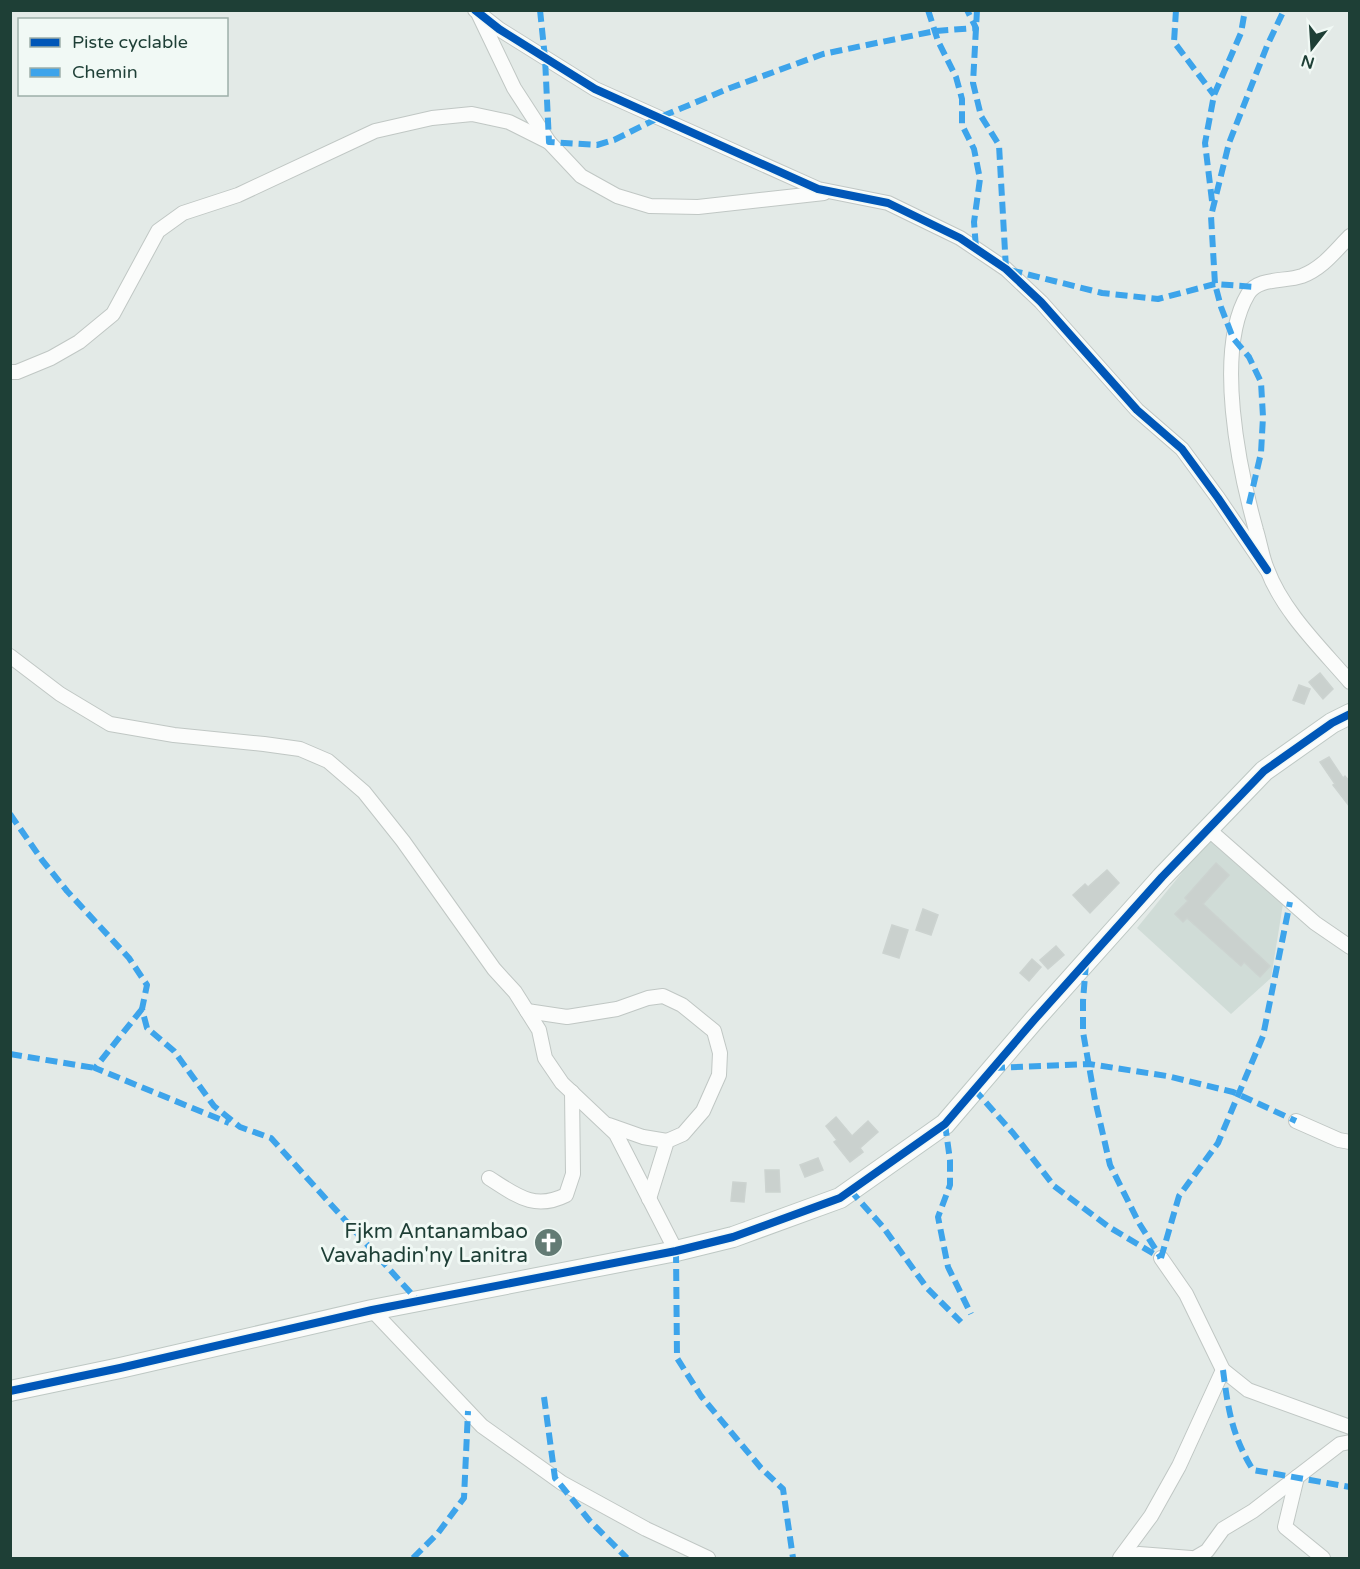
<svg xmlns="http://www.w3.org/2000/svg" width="1360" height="1569" font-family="'Varela Round',sans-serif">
<rect width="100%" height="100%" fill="#e3eae7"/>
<path fill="#d0dcd7" d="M1210,838l73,66 -12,74 -40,36 -94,-86z"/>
<g fill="#cad1ce" stroke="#ccd3d0" stroke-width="1.5">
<path d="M1320,673l13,16 -10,10 -14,-17z"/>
<path d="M1299,685l11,4 -6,15 -11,-4z"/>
<path d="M1329,757l14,21 2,-2 5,6v25l-17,-22 2,-1 -15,-22z"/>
<path d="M1216,863l13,12 -26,29 67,62 -10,11 -16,-15 -3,4 -54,-48 -4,4 -8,-8 13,-13 -3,-3z"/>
<path d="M1107,870l12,13 -29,30 -17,-18 12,-11 3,3z"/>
<path d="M923,909l15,6 -7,20 -15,-5z"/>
<path d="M892,925l16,5 -9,28 -16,-5z"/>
<path d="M1056,946l8,9 -16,14 -8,-9z"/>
<path d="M1032,959l9,8 -12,14 -9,-8z"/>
<path d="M836,1117l16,19 16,-15 10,11 -18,16 3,4 -13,10 -16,-20 3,-2 -11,-14z"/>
<path d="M818,1158l5,12 -18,7 -5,-12z"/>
<path d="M765,1170h14l1,22h-14z"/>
<path d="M733,1182l13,1 -2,19 -13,-1z"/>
</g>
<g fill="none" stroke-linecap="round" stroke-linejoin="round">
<defs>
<g id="street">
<path d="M475,10l24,19 96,60 223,100 70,14 72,35 46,31 35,33 96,108 45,39 36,49 49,72"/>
<path d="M479,15l35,73 35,54 32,34 36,20 33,10 48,1 126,-14"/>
<path d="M1350,236c-15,15 -27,32 -48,40 -17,6 -44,1 -54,18 -34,57 -9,175 8,236 4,13 6,27 11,39 16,43 54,79 83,113"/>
<path d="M10,372h7l34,-14 28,-16 34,-28 45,-83 25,-18 55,-18 137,-64 57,-13 40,-4 37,8 40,20"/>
<path d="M10,656l50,38 50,30 64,11 90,9 36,5 28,12 36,31 39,49 91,128 21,23 24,38 6,28 17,25 54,51 60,117"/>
<path d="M1208,829l107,94 35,24"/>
<path d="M527,1011l40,6 50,-8 31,-11 15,-2 19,9 32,26 6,22 -1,22 -16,36 -20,23 -16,7 -18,58"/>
<path d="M1296,1121l43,19 11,2"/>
<path d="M609,1125l34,12 24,4"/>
<path d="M489,1178c27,17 45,33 77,17l7,-21 -1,-82"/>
<path d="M1161,1258l25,36 37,76 25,20 102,37"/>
<path d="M372,1310l110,116 80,57 84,46 62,29"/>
<path d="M1297,1477l-12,50 38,31"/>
<path d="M1120,1558l31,-42 28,-50 44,-96"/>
<path d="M1122,1558l17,-4 52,4"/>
<path d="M1195,1558l12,-7 16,-22 30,-18 87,-67 10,-2"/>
</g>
<path id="secondary" d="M10,1391l110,-23 252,-58 304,-59 57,-14 107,-39 105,-74 90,-105 127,-142 102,-106 68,-48 18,-9"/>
</defs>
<use href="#street" stroke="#c0c7c4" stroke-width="16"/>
<use href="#secondary" stroke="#bec8c4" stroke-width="22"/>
<use href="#street" stroke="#fbfcfb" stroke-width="14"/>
<use href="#secondary" stroke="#fbfcfb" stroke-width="20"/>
<g stroke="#3da4eb" stroke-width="6" stroke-dasharray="12 6" stroke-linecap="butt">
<path d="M540,10l5,48 4,84 48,3 17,-5 44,-22 72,-30 93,-34 112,-23 41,-3 -9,-18"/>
<path d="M928,10l10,31 18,36 6,22v26l12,24 6,30 -6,43 2,26"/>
<path d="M977,10l-4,73 8,33 18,29 7,124 96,24 56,6 57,-15 41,3"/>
<path d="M1176,10l-2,32 40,53"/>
<path d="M1212,201l-7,-58 9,-48 27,-62 4,-23"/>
<path d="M1249,504l12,-51 2,-36 -2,-35 -12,-25 -16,-19 -12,-31 -6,-23 -4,-68 18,-73 38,-97 17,-36"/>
<path d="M10,814l32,46 25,31 62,67 18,27 -5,24 5,19 27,23 40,55 26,21 31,11 147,163"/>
<path d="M1086,963l-3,38v31l12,68 15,65 29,58 22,35"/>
<path d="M142,1009l-47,59 134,55"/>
<path d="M10,1054l85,14"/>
<path d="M993,1068l96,-4 78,12 66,16 63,29"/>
<path d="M974,1089l39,44 41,53 55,41 50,30"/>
<path d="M945,1124l5,36v25l-12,32 10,50 23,47"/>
<path d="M850,1190l33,37 44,61 34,34"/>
<path d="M676,1251l1,107 24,38 60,72 22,21 10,69"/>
<path d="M1161,1258l18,-62 39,-53 45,-107 27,-134"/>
<path d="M1223,1370c5,39 9,66 30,100l97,17"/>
<path d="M544,1397l11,81 34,42 38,38"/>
<path d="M413,1558l25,-25 26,-35 4,-87"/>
</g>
<defs>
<g id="cycleway">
<path d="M475,10l24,19 96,60 223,100 70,14 72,35 46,31 35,33 96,108 45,39 36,49 49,72"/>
<path d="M10,1391l110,-23 252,-58 304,-59 57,-14 107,-39 105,-74 90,-105 127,-142 102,-106 68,-48 18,-9"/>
</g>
</defs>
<use href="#cycleway" stroke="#f1f9f5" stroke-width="11"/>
<use href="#cycleway" stroke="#0057b8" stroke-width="8"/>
</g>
<defs>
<symbol id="church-disc" viewBox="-11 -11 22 22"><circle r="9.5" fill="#637b74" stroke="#f1f9f5"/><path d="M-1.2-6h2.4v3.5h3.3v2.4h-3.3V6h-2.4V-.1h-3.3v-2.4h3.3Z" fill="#fff"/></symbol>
</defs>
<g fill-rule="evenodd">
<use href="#church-disc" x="532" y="1226" width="33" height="33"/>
</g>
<g text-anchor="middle" stroke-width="6" stroke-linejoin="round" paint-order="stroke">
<g font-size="21" fill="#1e3f36" stroke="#f1f9f5" text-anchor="end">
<text x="528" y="1238">Fjkm Antanambao<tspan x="528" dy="24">Vavahadin'ny Lanitra</tspan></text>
</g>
</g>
<rect width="1360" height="1569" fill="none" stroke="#1e3f36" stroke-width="24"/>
<rect x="18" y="18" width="210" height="78" fill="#f1f9f5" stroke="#9dafa9" stroke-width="1.5"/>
<rect x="30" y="38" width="30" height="9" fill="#0057b8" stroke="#9dafa9" stroke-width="1.5"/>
<text x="72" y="48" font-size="18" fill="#1e3f36">Piste cyclable</text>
<rect x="30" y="68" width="30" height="9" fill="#3da4eb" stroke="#9dafa9" stroke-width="1.5"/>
<text x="72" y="78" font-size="18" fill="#1e3f36">Chemin</text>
<g transform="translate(1312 48) rotate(197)" stroke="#f1f9f5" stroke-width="4.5" paint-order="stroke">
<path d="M0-4.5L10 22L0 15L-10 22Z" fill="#1e3f36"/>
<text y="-9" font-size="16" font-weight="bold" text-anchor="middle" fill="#1e3f36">N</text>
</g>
</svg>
